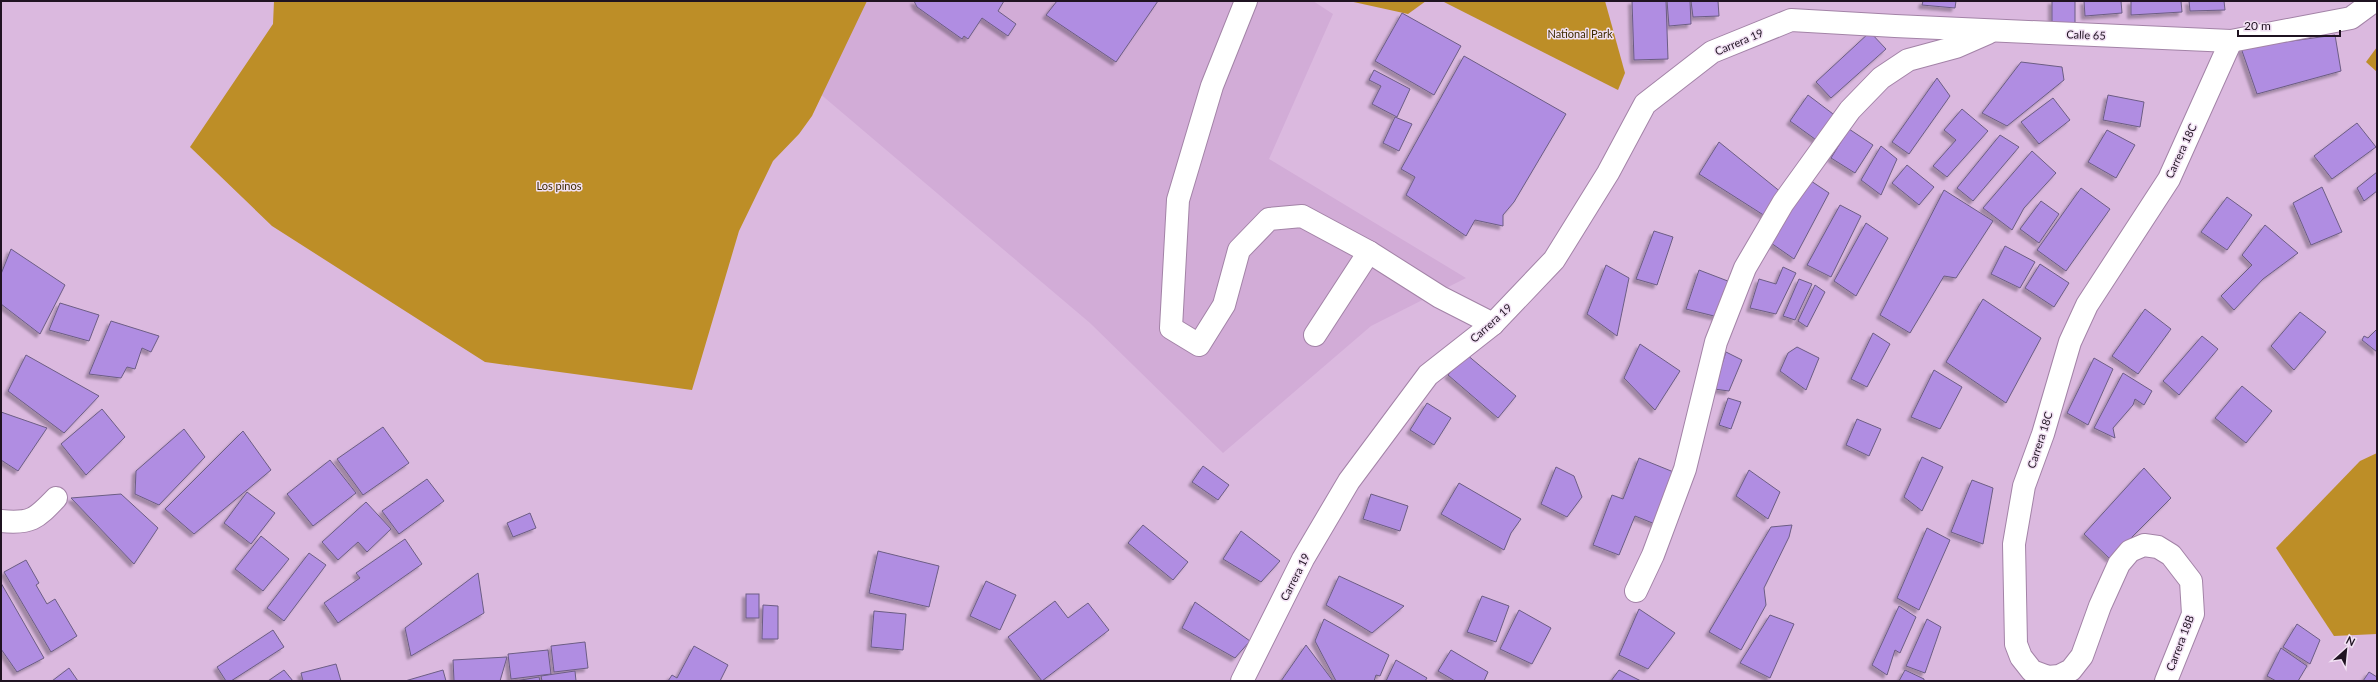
<svg xmlns="http://www.w3.org/2000/svg" width="2378" height="682" font-family="Lato,sans-serif">
<defs>
<filter id="shadow"><feDropShadow dx="-3.5" dy="3.5" stdDeviation="1" flood-color="#0004"/></filter>
</defs>
<rect width="100%" height="100%" fill="#dbb9df"/>
<path fill="#d2acd7" d="M783,1h530l20,13 -64,145 197,119 -95,48 -148,127 -133,-130 -318,-270z"/>
<g fill="#bd8e27">
<path d="M274,1h593l-55,115 -13,18 -26,27 -34,70 -47,159 -207,-28 -213,-136 -82,-79 83,-123z"/>
<path d="M1349,1h77l-18,13z"/>
<path d="M1442,1h163l20,72 -7,17z"/>
<path d="M2377,47v25l-11,-10z"/>
<path d="M2377,453v181l-43,2 -58,-88 84,-87z"/>
</g>
<g fill="#b08de2" stroke="#6c5d84" filter="url(#shadow)">
<path d="M914,1h90l-6,10 18,13 -8,12 -26,-18 -14,21 -4,-3 -2,3 -45,-32z"/>
<path d="M1057,1h101l-42,61 -70,-47z"/>
<path d="M1632,1h34l2,58 -34,1z"/>
<path d="M1667,1h23l1,23 -22,2z"/>
<path d="M1691,1h27l1,15 -26,1z"/>
<path d="M1923,1h33l-1,7 -33,-3z"/>
<rect x="2052" y="1" width="23" height="23"/>
<path d="M2084,1h37l1,12 -37,3z"/>
<path d="M2131,1h50l1,11 -51,3z"/>
<path d="M2189,1h35l1,9 -35,1z"/>
<path d="M1402,13l59,33 -27,49 -59,-34z"/>
<path d="M1870,32l16,17 -55,49 -15,-16z"/>
<path d="M2335,35l6,36 -84,23 -16,-46z"/>
<path d="M1464,56l102,58 -52,88 -11,13v11l-28,-6 -9,16 -60,-41 9,-18 -14,-8z"/>
<path d="M2021,62l41,5 2,13 -57,46 -25,-13z"/>
<path d="M1374,70l36,19 -13,28 -25,-13 9,-18 -12,-6z"/>
<path d="M1937,78l13,18 -41,58 -17,-12z"/>
<path d="M1808,95l29,22 -18,25 -29,-21z"/>
<path d="M2108,95l36,7 -4,25 -37,-7z"/>
<path d="M2053,98l17,22 -31,24 -18,-22z"/>
<path d="M1962,109l26,22 -41,46 -14,-11 23,-26 -12,-10z"/>
<path d="M1395,117l17,7 -13,27 -16,-8z"/>
<path d="M2357,123l19,24 -44,32 -18,-23z"/>
<path d="M1849,129l24,16 -18,28 -24,-15z"/>
<path d="M2107,130l28,15 -19,33 -28,-16z"/>
<path d="M2000,135l19,12 -46,54 -16,-13z"/>
<path d="M1719,142l63,51 -17,23 -66,-42z"/>
<path d="M1881,146l16,13 -16,36 -20,-15z"/>
<path d="M2032,151l24,22 -32,35 -12,22 -29,-22z"/>
<path d="M1907,165l27,22 -15,18 -27,-22z"/>
<path d="M2377,172v19l-13,10 -7,-13z"/>
<path d="M1808,179l21,14 -35,66 -23,-16z"/>
<path d="M2322,187l20,45 -31,13 -18,-42z"/>
<path d="M2081,188l29,21 -44,62 -29,-21z"/>
<path d="M1944,190l49,31 -37,57 -12,-2 -34,57 -30,-18z"/>
<path d="M2227,197l25,18 -25,35 -26,-18z"/>
<path d="M2041,201l18,13 -20,29 -19,-14z"/>
<path d="M1840,205l21,11 -30,61 -24,-12z"/>
<path d="M1866,223l22,15 -32,58 -22,-15z"/>
<path d="M2265,225l33,28 -35,26 -29,31 -13,-14 31,-31 -10,-10z"/>
<path d="M1654,231l19,6 -16,48 -21,-6z"/>
<path d="M2005,246l30,16 -15,26 -29,-14z"/>
<path d="M11,249l54,36 -25,49 -39,-30v-30z"/>
<path d="M2040,264l29,19 -15,24 -29,-19z"/>
<path d="M1606,265l23,13 -12,58 -30,-22z"/>
<path d="M1783,267l13,6 -20,41 -26,-6 9,-29 17,5z"/>
<path d="M1699,270l34,13 -11,35 -36,-9z"/>
<path d="M1799,279l13,5 -17,36 -12,-4z"/>
<path d="M1815,285l10,7 -18,35 -9,-6z"/>
<path d="M1983,299l58,39 -35,65 -60,-41z"/>
<path d="M60,303l39,12 -10,26 -40,-11z"/>
<path d="M2145,309l26,20 -33,45 -26,-18z"/>
<path d="M2300,312l26,20 -32,38 -23,-24z"/>
<path d="M111,321l48,15 -8,16 -9,-4 -7,21 -8,-2 -6,11 -32,-4z"/>
<path d="M2377,329v23l-15,-12 2,-4 4,2z"/>
<path d="M1873,333l17,11 -23,43 -16,-8z"/>
<path d="M2202,336l16,13 -39,46 -16,-14z"/>
<path d="M1640,344l40,27 -25,39 -31,-32z"/>
<path d="M1797,347l22,11 -13,32 -26,-19 8,-18z"/>
<path d="M1726,352l16,8 -13,31 -15,-2z"/>
<path d="M1466,354l50,42 -18,22 -50,-43z"/>
<path d="M26,355l73,41 -35,37 -56,-42z"/>
<path d="M2094,358l19,11 -25,56 -21,-12z"/>
<path d="M1934,370l28,17 -22,42 -29,-12z"/>
<path d="M2123,373l29,18 -8,14 -9,-6 -2,6 -20,23 2,10 -21,-10z"/>
<path d="M2242,386l30,25 -26,32 -31,-25z"/>
<path d="M1728,398l13,4 -10,27 -12,-4z"/>
<path d="M1427,403l24,15 -17,27 -24,-15z"/>
<path d="M102,409l23,28 -39,38 -25,-31z"/>
<path d="M1,412l46,16 -29,43 -17,-11z"/>
<path d="M1857,419l24,10 -12,27 -23,-11z"/>
<path d="M383,427l26,36 -46,32 -26,-36z"/>
<path d="M184,429l21,28 -46,48 -24,-11 1,-23z"/>
<path d="M243,431l28,39 -77,64 -29,-25z"/>
<path d="M1922,457l21,10 -21,44 -18,-14z"/>
<path d="M1639,458l37,15 -21,51 -20,-8 -16,39 -26,-10 19,-50 11,4z"/>
<path d="M330,460l26,33 -43,33 -26,-32z"/>
<path d="M1203,466l26,19 -11,15 -26,-18z"/>
<path d="M1556,467l18,9 8,21 -15,20 -26,-13z"/>
<path d="M2144,468l27,30 -61,61 -26,-25z"/>
<path d="M1749,470l31,22 -12,27 -32,-23z"/>
<path d="M427,479l17,22 -45,33 -17,-23z"/>
<path d="M1972,480l21,8 -10,56 -32,-12z"/>
<path d="M1459,483l62,36 -10,14 -7,17 -63,-36z"/>
<path d="M247,492l28,21 -24,31 -27,-21z"/>
<path d="M121,494l37,34 -24,36 -63,-66z"/>
<path d="M1371,494l37,12 -8,25 -37,-12z"/>
<path d="M366,502l25,27 -24,23 -9,-10 -20,18 -16,-18z"/>
<path d="M530,513l6,15 -23,9 -6,-14z"/>
<path d="M1143,525l45,37 -15,18 -45,-37z"/>
<path d="M1792,525l-3,12 -25,51 2,17 -25,45 -32,-18 62,-105z"/>
<path d="M1927,528l23,12 -31,70 -22,-12z"/>
<path d="M1241,531l39,30 -19,21 -38,-23z"/>
<path d="M261,536l28,23 -26,32 -28,-22z"/>
<path d="M405,539l17,25 -84,59 -14,-20 36,-25 -4,-5z"/>
<path d="M878,551l61,15 -10,41 -60,-14z"/>
<path d="M309,553l17,12 -42,56 -17,-13z"/>
<path d="M26,560l13,23 -3,2 11,19 8,-5 22,37 -26,16 -47,-80z"/>
<path d="M478,573l6,40 -73,43 -6,-28z"/>
<path d="M1339,576l65,30 -32,27 -46,-28z"/>
<path d="M986,581l30,14 -16,35 -30,-14z"/>
<path d="M1,583l43,75 -27,14 -16,-23z"/>
<rect x="746" y="594" width="13" height="24"/>
<path d="M1482,596l27,10 -13,36 -29,-10z"/>
<path d="M1055,601l13,17 20,-15 21,27 -67,51 -34,-44z"/>
<path d="M1195,602l55,39 -15,17 -53,-30z"/>
<path d="M763,605l15,1v33h-16z"/>
<path d="M1899,606l17,11 -16,36 -5,-3 -8,25 -15,-10z"/>
<path d="M1639,609l36,24 -27,36 -29,-14z"/>
<path d="M1519,610l32,18 -19,36 -32,-15z"/>
<path d="M874,611l32,3 -3,36 -32,-3z"/>
<path d="M1770,615l24,9 -24,54 -30,-15z"/>
<path d="M1324,619l65,36 -9,21 -4,-1 -2,6h-38l-21,-40z"/>
<path d="M1927,619l14,8 -16,46 -19,-7z"/>
<path d="M2297,624l23,16 -10,24 -27,-17z"/>
<path d="M273,630l11,17 -53,34h-5l-9,-14z"/>
<path d="M585,642l3,26 -34,4 -3,-26z"/>
<path d="M1306,645l27,36h-52z"/>
<path d="M694,646l34,19 -8,16h-52l4,-6 5,3z"/>
<path d="M2281,648l26,18 -9,15h-22l-9,-5z"/>
<path d="M548,650l3,24 -40,5 -3,-25z"/>
<path d="M1451,650l37,22 -4,9h-29l-17,-10z"/>
<path d="M507,657l-7,24h-46l-1,-21z"/>
<path d="M1396,660l31,18 -2,3h-39z"/>
<path d="M336,664l5,17h-38l-2,-8z"/>
<path d="M69,668l9,13h-26z"/>
<path d="M284,670l9,11h-25z"/>
<path d="M443,670l3,11h-41z"/>
<path d="M1619,670l22,11h-30z"/>
<path d="M1905,670l19,9v2h-25z"/>
<path d="M575,671l1,10h-34l-1,-5z"/>
<path d="M2369,672l8,5v4h-14z"/>
<path d="M539,677l1,4h-25z"/>
</g>
<g fill="none" stroke-linecap="round" stroke-linejoin="round">
<defs>
<g id="minor">
<path d="M1246,1l-34,85 -34,114 -7,128 28,17 25,-40 15,-55 30,-31 33,-3 67,36 71,45 53,27"/>
<path d="M1315,335l54,-83"/>
<path d="M1,521c30,3 35,-2 55,-23"/>
<path d="M1636,591l17,-36 32,-86 31,-127 29,-74 38,-65 67,-93 31,-32 27,-18 48,-13 32,-14"/>
<path d="M1242,681l61,-122 46,-78 79,-106 65,-51 61,-64 54,-87 37,-69 67,-52 79,-32 104,6 336,15 120,-23 23,-17"/>
<path d="M2166,681l27,-67 -2,-33 -20,-26 -13,-8 -14,-2 -14,6 -11,13 -19,42 -18,50 -11,14 -12,6 -11,1 -16,-6 -11,-14 -5,-13 -2,-100 10,-58 19,-52 27,-92 17,-37 82,-126 62,-138"/>
</g>
</defs>
<use href="#minor" stroke="#a383a7" stroke-width="24"/>
<use href="#minor" stroke="#fff" stroke-width="22"/>
</g>
<g text-anchor="middle" stroke-width="3" stroke-linejoin="round" paint-order="stroke">
<g font-size="11" fill="#3e2b00" stroke="#f2e1f4">
<text x="1580" y="38">National Park</text>
<text x="559" y="190">Los pinos</text>
</g>
<g font-size="11" fill="#1f1321" stroke="#f2e1f4">
<text transform="translate(2086 35) rotate(2)" y="4">Calle 65</text>
<text transform="translate(1739 42) rotate(-23)" y="4">Carrera 19</text>
<text transform="translate(2181 151) rotate(-65)" y="4">Carrera 18C</text>
<text transform="translate(1491 323) rotate(-42)" y="4">Carrera 19</text>
<text transform="translate(2040 440) rotate(-72)" y="4">Carrera 18C</text>
<text transform="translate(1295 577) rotate(-63)" y="4">Carrera 19</text>
<text transform="translate(2180 643) rotate(-69)" y="4">Carrera 18B</text>
</g>
</g>
<rect width="2378" height="682" fill="none" stroke="#1f1321" stroke-width="4"/>
<g transform="translate(2346 650) rotate(27)" stroke="#f2e1f4" stroke-width="3" paint-order="stroke">
<path d="M0-3L7 15L0 10L-7 15Z" fill="#1f1321"/>
<text y="-6" font-size="11" font-weight="bold" text-anchor="middle" fill="#1f1321">N</text>
</g>
<path d="M2238 30v6h102v-6" fill="none" stroke="#1f1321" stroke-width="2"/>
<text x="2244" y="30" font-size="12" fill="#1f1321" stroke="#f2e1f4" stroke-width="3" paint-order="stroke">20 m</text>
</svg>
